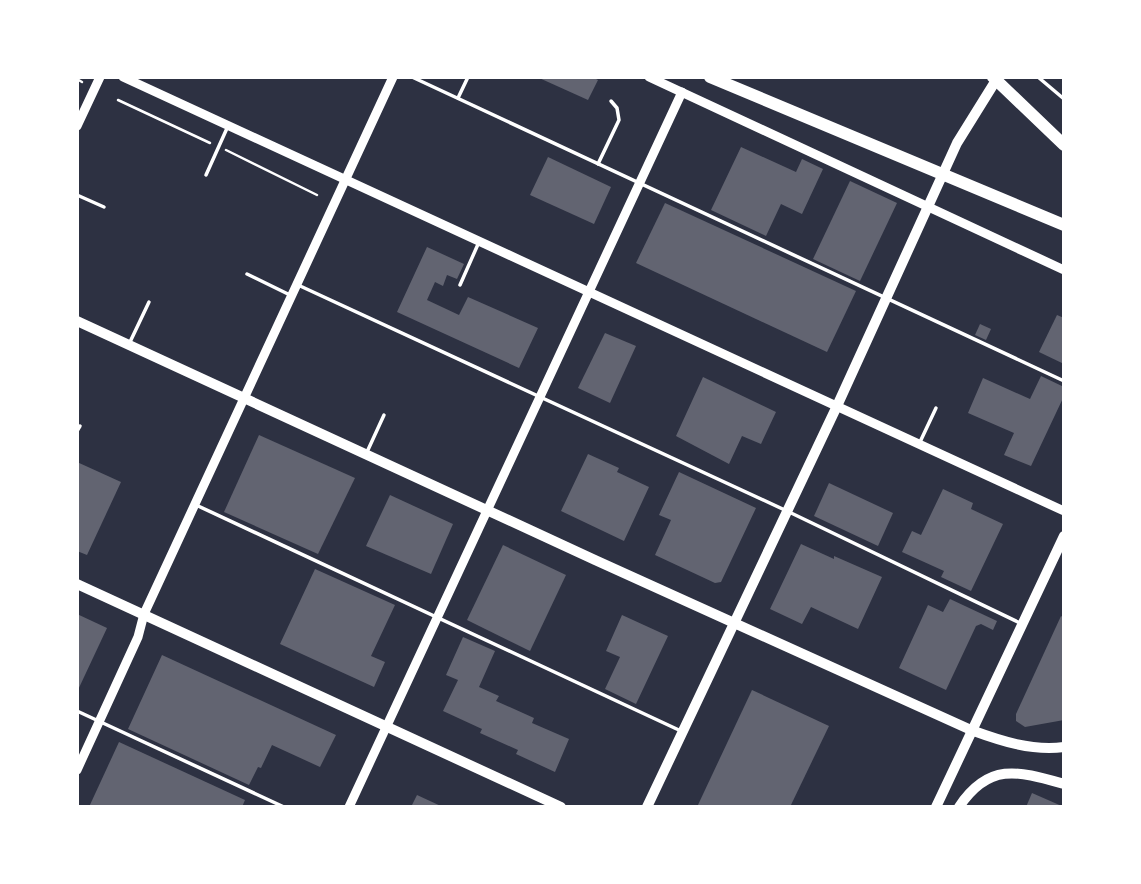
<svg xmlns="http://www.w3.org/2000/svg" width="1141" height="884" font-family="Literata,serif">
<rect width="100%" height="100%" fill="#2d3142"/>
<g fill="#626471">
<path d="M537,77h55l6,3 -10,20z"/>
<path d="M741,147l55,25 6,-13 21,10 -21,45 -21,-10 -15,32 -55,-26z"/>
<path d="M548,157l63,30 -17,37 -64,-29z"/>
<path d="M850,181l47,22 -37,78 -47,-22z"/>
<path d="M665,203l191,88 -29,61 -191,-89z"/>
<path d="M427,247l37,17 -7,15 -10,-4 -4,11 -8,-4 -8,18 32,15 9,-18 70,31 -19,40 -122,-56z"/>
<path d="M1057,315l7,3v46l-25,-12z"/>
<path d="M980,324l11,5 -5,11 -11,-5z"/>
<path d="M605,333l31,13 -26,57 -32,-15z"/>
<path d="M1041,376l23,11v9l-33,70 -27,-11 10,-22 -46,-20 15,-35 47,21z"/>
<path d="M703,377l73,35 -15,32 -19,-8 -13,28 -53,-28z"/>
<path d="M259,435l96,43 -37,76 -94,-42z"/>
<path d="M588,454l31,14 -2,4 32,15 -25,54 -63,-30z"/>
<path d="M77,462l44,20 -34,73 -10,-4z"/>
<path d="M679,472l77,36 -35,74 -6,1 -60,-28 16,-35 -12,-5z"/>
<path d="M829,483l64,30 -15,33 -64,-30z"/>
<path d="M943,489l30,14 -2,6 32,15 -32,67 -30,-14 3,-6 -42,-19 10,-21 9,4z"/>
<path d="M390,495l63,29 -22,50 -65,-28z"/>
<path d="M801,544l33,15v-3l48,21 -24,52 -47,-22 -9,17 -32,-15z"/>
<path d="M503,545l63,30 -36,76 -63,-31z"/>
<path d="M315,569l80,36 -24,51 14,6 -11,25 -94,-43z"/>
<path d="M950,599l47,22 -4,9 -12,-6 -5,2 -30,64 -47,-22 29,-63 15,7z"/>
<path d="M77,614l30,14 -30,64z"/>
<path d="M622,615l46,21 -32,68 -31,-15 15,-32 -14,-6z"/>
<path d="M1061,616l3,2v102l-39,7 -9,-6v-7z"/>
<path d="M463,637l32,14 -16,36 20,9 -3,5 38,17 -2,5 37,16 -14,33 -39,-18 2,-4 -38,-17 2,-4 -39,-18 15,-31 -12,-5z"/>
<path d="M162,655l174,80 -16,32 -48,-22 -11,23 -3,-1 -9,18 -121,-56z"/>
<path d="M752,690l77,36 -39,81h-93z"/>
<path d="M119,742l126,58 -3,7h-153z"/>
<path d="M1032,793l32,14h-38z"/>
<path d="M417,795l26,12h-32z"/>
</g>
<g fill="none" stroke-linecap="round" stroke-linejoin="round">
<g stroke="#fff" stroke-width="2.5">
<path d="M77,79l5,3"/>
<path d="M118,100l92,43"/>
<path d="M226,150l91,45"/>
</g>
<g stroke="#fff" stroke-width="3.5">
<path d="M412,77l652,304"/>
<path d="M1038,77l26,22"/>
<path d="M458,98l10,-21"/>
<path d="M598,164l21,-44 -2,-12 -6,-7"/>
<path d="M206,175l22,-49"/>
<path d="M77,195l27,12"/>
<path d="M247,274l43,21"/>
<path d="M298,285l489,226 233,112"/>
<path d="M460,285l19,-43"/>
<path d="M130,342l19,-40"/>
<path d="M77,431l3,-5"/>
<path d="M920,442l16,-34"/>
<path d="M367,452l17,-37"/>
<path d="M196,505l485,226"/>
<path d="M77,711l207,96"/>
</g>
<g stroke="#fff" stroke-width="9">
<path d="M123,77l941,434"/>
<path d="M649,77l415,193"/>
<path d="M77,126l23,-49"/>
<path d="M77,770l61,-133 6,-23 249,-537"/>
<path d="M349,807l333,-715"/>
</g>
<g stroke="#fff" stroke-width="10">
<path d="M77,321l518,239 376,170c30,11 60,21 93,17"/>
<path d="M77,584l484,223"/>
<path d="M647,807l190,-401 120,-263 41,-66"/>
<path d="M936,807l128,-271"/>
<path d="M959,807c30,-45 59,-36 105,-23"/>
</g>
<g stroke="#fff" stroke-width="12">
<path d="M710,77l354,148"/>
<path d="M993,77l71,68"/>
</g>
</g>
<rect width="1141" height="884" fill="none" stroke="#ffffff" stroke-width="158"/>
</svg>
